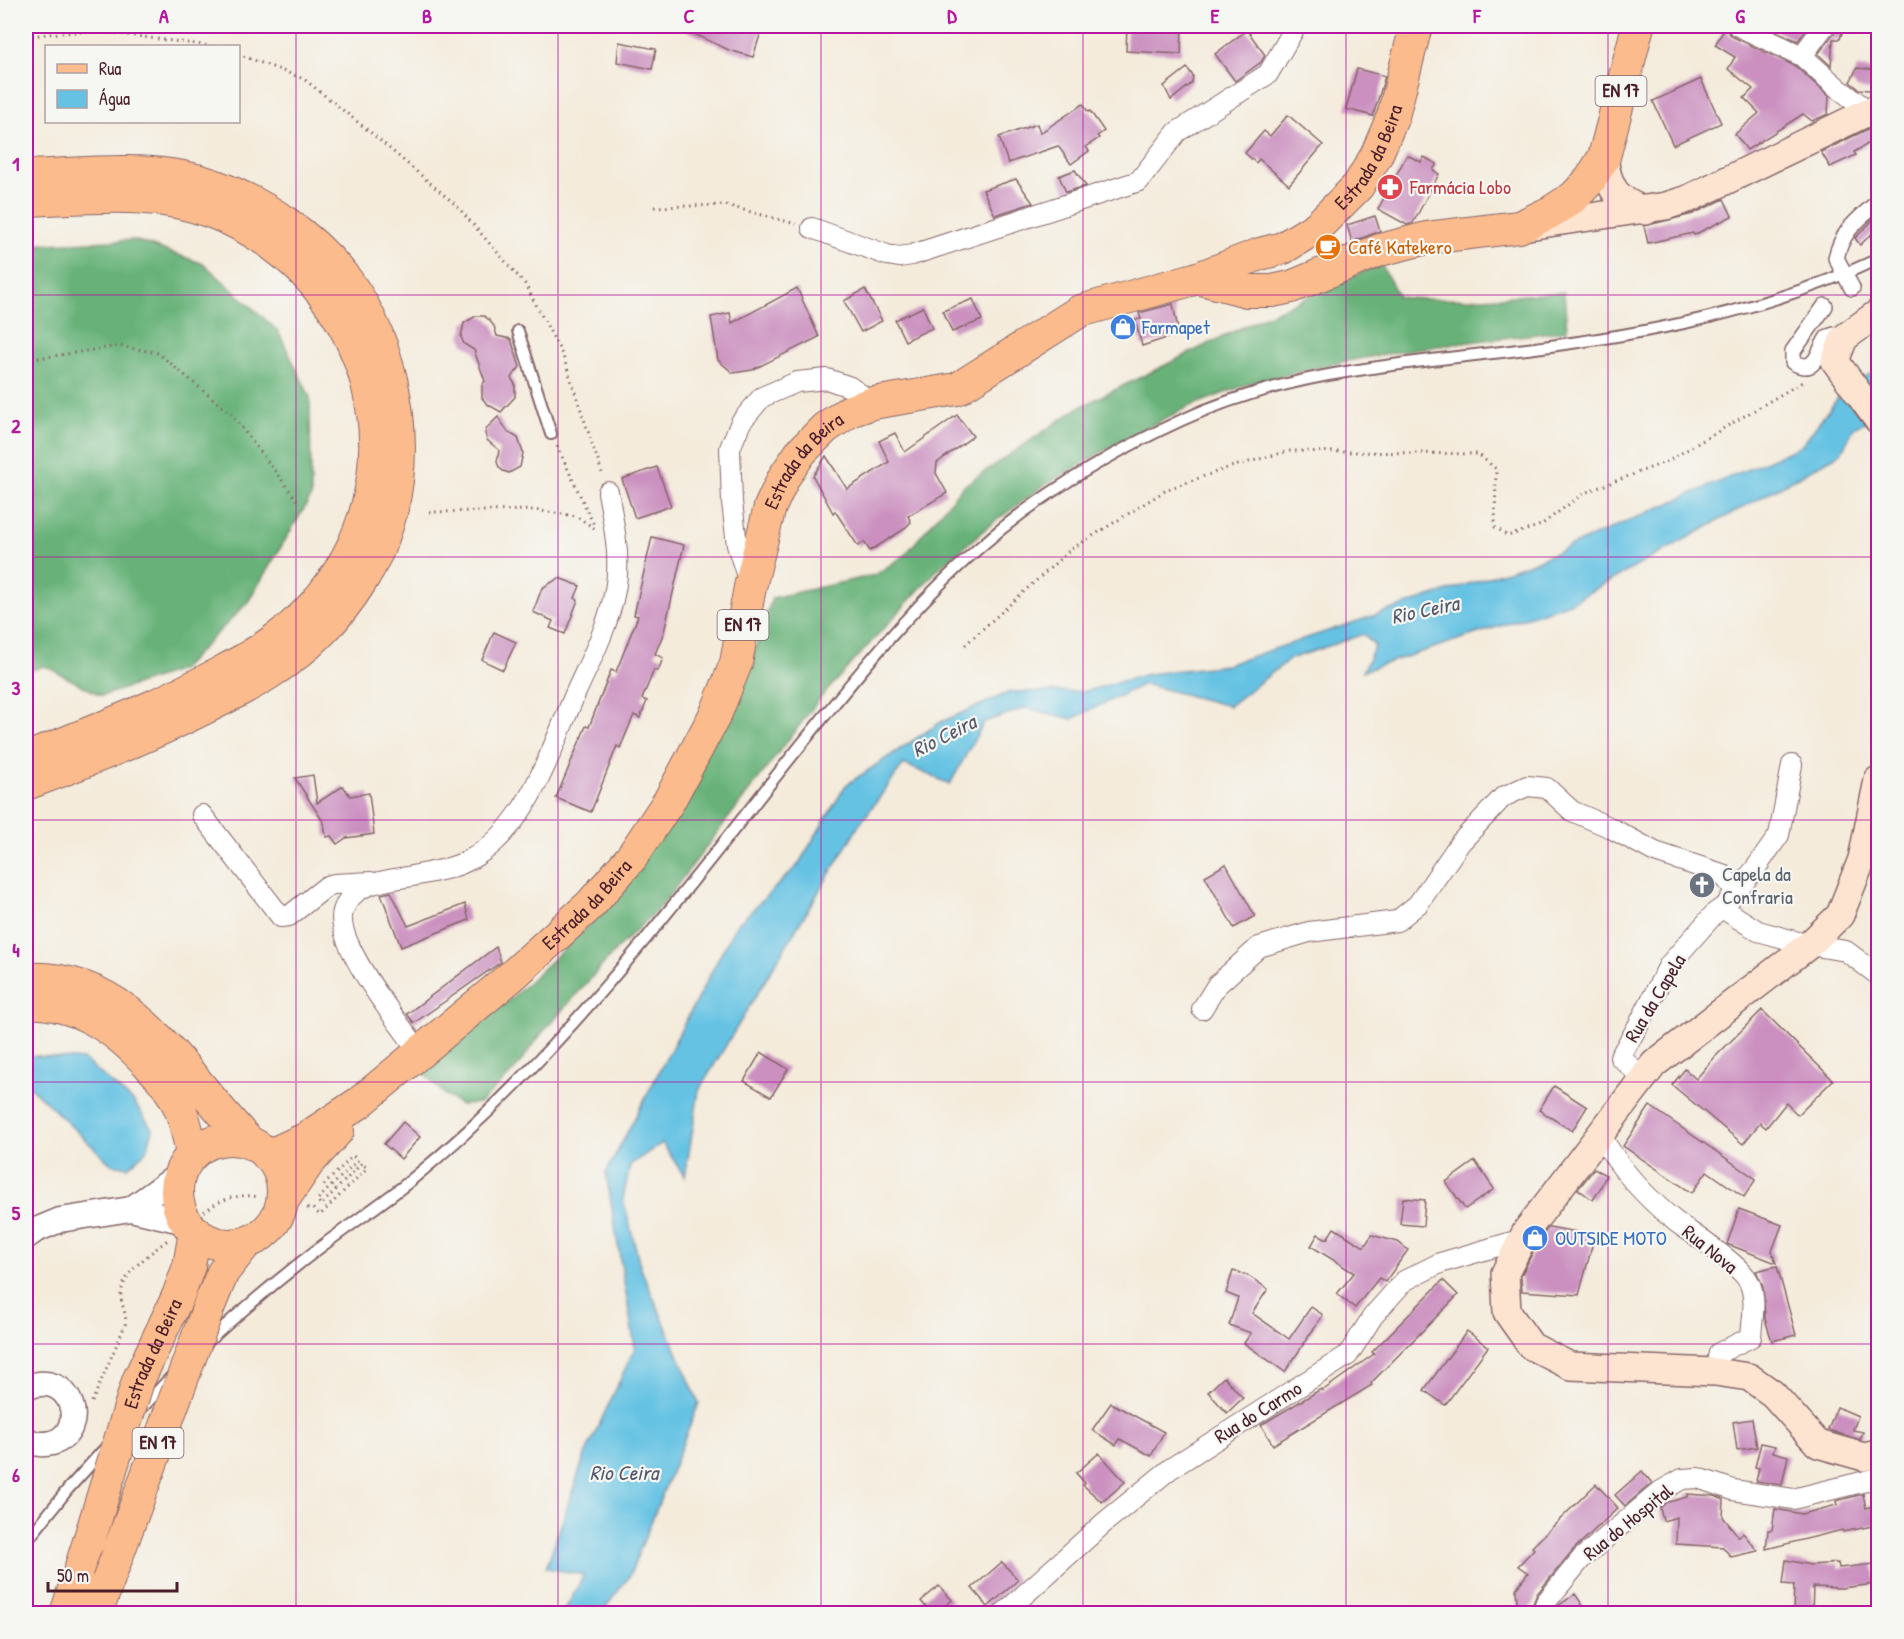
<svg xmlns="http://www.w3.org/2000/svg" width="1904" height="1639" font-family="'Patrick Hand',sans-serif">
<rect width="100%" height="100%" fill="#f6f6f2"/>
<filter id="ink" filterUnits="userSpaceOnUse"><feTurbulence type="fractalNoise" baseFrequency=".0167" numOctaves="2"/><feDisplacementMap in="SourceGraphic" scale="12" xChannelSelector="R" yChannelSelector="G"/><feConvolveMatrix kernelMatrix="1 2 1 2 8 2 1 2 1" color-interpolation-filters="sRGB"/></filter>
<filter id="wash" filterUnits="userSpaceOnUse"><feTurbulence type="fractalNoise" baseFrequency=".008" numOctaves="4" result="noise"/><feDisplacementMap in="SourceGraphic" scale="24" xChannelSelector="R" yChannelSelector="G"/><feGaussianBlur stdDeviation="1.35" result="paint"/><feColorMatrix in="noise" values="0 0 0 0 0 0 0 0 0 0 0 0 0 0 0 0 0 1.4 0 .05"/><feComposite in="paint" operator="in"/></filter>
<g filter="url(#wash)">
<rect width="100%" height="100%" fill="#f4ebdb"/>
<g fill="#68b279" stroke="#596852" stroke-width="1.5">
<path d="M135,240l69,24 74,67 32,66 1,100 -63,105 -67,68 -79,26 -57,-30 -19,6v-427z"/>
<path d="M1381,264l18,33c54,6 111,-1 165,-5l3,38 -145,18 -75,13 -96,22 -63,24 -67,34 -76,44 -55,40 -52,44 -117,128 -159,208 -47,46 -73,82 -28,38 -34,32 -19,2 -16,-10 -24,-25 94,-75 95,-90 140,-242 22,-65 103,-23 30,-20 57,-68 116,-79 183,-90z"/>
</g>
<g fill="#65c2e3" stroke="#587087" stroke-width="1.5">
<path d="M1878,369v47l-23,10 -14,27 -271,150 -207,68 12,-25 -11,-12 -74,25 -61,47 -85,-22 -72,35 -46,-11 -42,14 -34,62 -46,-20 -45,61 -160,265 -14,87 -23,-34 -32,22 -7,34 18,70 58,134 -70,174 -28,36h-38l21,-38 -38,-7 39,-113 50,-107 -29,-175 129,-246 63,-62 48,-80 95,-63 69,-30 76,-1 62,-17 78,-9 308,-103 267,-116 43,-56z"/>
<path d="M26,1055l58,5 50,42 19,28 -7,21 -18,16 -17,-3 -85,-81z"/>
</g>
<g id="blocks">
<g fill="#cb90c0">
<path d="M677,26h86l-10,31 -24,-7z"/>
<path d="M1127,26h55l-1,28 -55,-3z"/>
<path d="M1726,26l2,6 5,5 62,29 34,30 -1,18 -16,7 -9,-7 -56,36 -12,-16 24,-21 -15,-15 9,-9 -25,-20 7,-12 -20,-12z"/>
<path d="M1765,26h44l-11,15z"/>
<path d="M1836,26h8l-4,13h-7l-2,27 -13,-12 16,-21z"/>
<path d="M1247,30l18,25 -4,7 -26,19 -20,-27z"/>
<path d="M619,42l37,7 -4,20 -35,-7z"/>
<path d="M1187,68l6,8 -1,7 -21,17 -7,-14z"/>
<path d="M1857,68l21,2v21l-19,-2 -9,-7z"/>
<path d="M1357,69l28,7 -12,40 -27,-7z"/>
<path d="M1701,79l20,44 -48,22 -20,-44z"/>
<path d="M1083,104l5,8 2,-1 14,20 -7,5 2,2 -13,9 3,4 -18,13 -13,-18 -50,17 -9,-26 38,-13 3,9z"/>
<path d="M1288,115l35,30 -34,40 -30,-26 -3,4 -11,-10 19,-22 6,5z"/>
<path d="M1878,124v14l-24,14 2,3 -26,12 -9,-15z"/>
<path d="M1407,155l14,7 3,-5 13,7 -4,6 6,4 -26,49 -6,2 -29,-16z"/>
<path d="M1075,170l11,16 -20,6 -7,-16z"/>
<path d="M1016,179l17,24 -38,12 -12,-25z"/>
<path d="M1724,199l8,17 -38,19 -1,-2 -45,10 -4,-17 49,-12z"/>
<path d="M1878,215v13l-18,17 -5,-7z"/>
<path d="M1375,216l5,15 -28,11 -5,-17z"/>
<path d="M797,288l22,49 -67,33 -19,3 -15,-13 -7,-43 19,-4 2,10z"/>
<path d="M865,289l17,32 -21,11 -17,-31z"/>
<path d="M973,299l9,21 -30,12 -9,-21z"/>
<path d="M1173,304l6,30 -37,12 -7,-26 6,-1 -2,-6z"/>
<path d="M923,307l9,21 -27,13 -10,-21z"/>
<path d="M476,316h8l5,4 5,6 3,10 14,3 9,28 -9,11 4,6v13l-14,15 -14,-8 -5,-6v-13l3,-4 -11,-31 -10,-6 -3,-7 3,-14z"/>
<path d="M957,415l16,21 -36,27 -1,10 11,20 -39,23 3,6 -8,8 -33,21 -6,-9 -6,4 -23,-35 -2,2 -20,-37 13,-20 21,33 42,-27 -10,-21 16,-8 10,19z"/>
<path d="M498,417l10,15 10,6 5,15 -3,14 -11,6 -6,-2 -4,-4 -2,-5 2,-12 -12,-10 -2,-7 2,-5z"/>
<path d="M657,467l14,39 -36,12 -13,-39z"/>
<path d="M652,537l32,8 -20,87 -9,22 8,4 -5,13 -4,-1 -12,29 5,2 -7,17 -6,-3 -14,33 -3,-2 -26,66 -35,-14 30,-72 3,1 22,-57 5,2 22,-56 -4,-1z"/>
<path d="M559,578l21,8 -5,12 3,2 -13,34 -15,-6 3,-7 -20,-9 9,-24z"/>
<path d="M494,632l22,10 -13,28 -21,-10z"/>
<path d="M313,775l4,28 26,-17 7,10 19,-3 5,41 -28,4 -9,6 -6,-8 -5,1 -2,-14 -29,-45z"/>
<path d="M1226,864l29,52 -21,12 -29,-52z"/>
<path d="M391,892l17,34 57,-22 4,16 -68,27 -20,-53z"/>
<path d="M496,947l5,15 -87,61 -7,-9z"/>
<path d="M1762,1010l71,70 -35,35 -12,-12 -20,25 -6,-5 -17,21 -71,-59 13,-16 11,10 19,-22z"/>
<path d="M761,1052l27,17 -17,28 -27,-16z"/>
<path d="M1554,1086l33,21 -15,24 -33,-21z"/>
<path d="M1650,1106l106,73 -12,18 -37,-26 -15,22 -69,-47z"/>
<path d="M403,1122l17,15 -19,22 -17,-15z"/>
<path d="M1475,1161l19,28 -29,20 -19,-27z"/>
<path d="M1594,1169l12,6 -6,14 -7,11 -15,-11z"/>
<path d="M1403,1198l22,2 -2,26 -23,-2z"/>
<path d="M1739,1209l43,16 -10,26 4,12 -49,-19z"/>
<path d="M1549,1227l46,8 -16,60 -57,-4 -1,-15 19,-38z"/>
<path d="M1334,1228l30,19 8,-12 26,7 10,8 -23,32 -6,-4 -24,30 -18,-14 17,-21 -43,-27 7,-12 9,5z"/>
<path d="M1777,1266l19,69 -24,6 -7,-22 -2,-33 -7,-15z"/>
<path d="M1233,1271l14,4 21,14 -16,24 37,26 22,-32 12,8 -38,57 -41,-29 7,-10 -22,-8 9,-27 -12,-5z"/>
<path d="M1443,1280l15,15 -87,88 1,2 -99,60 -12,-20 60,-36 1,2 52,-37 -2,-2z"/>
<path d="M1467,1331l21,16 -43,58 -21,-15z"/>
<path d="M1224,1377l19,21 -16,15 -19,-21z"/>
<path d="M1111,1403l53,29 -13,24 -31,-17 -4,6 -24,-15z"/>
<path d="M1837,1407l21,9 -5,14 10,2 -3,8 -32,-10z"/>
<path d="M1752,1419l5,28 -20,3 -4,-28z"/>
<path d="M1761,1443l14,3 -2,6 15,4 -6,29 -26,-4 3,-13 -4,-1z"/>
<path d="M1099,1453l26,29 -23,20 -19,-17 2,-2 -9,-10z"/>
<path d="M1642,1471l10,12 -27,23 -10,-11z"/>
<path d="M1596,1484l22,24 -45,42 -36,44 -4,10 -8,10h-7l-2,-25 12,-16 -10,-7 16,-17 -2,-2z"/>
<path d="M1687,1494l28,2 9,4 -1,17 16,20 4,-4 15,18 -27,6 -8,-10 -47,-3 1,-27 -14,4 -3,-13 8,-7 1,1 18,-5z"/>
<path d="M1863,1494l3,14 12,-4v21l-35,7 -1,-2 -76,19 2,-19h4l3,-21 27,5 35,-9 -1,-4z"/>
<path d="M1786,1560l25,5 27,-2 1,5 35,-4 2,20 -35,4 -28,-1 -1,27h-19l1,-29 -11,-1z"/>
<path d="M1002,1562l16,18 -30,27 -16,-19z"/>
<path d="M939,1586l13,14 -15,14h-5l-11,-13z"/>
<path d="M1575,1594l14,20h-34l2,-7z"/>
</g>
</g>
</g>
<g filter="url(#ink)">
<use href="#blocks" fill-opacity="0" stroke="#866669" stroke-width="1.5"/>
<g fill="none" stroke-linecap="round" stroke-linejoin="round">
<defs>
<g id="service">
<path d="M518,331l33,103"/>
<path d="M206,1343c36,-33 73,-64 112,-94 30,-23 62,-44 92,-68 45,-37 89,-78 129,-121 91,-96 171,-201 253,-304 59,-73 117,-147 188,-209 59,-52 130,-94 202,-127 108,-50 228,-57 345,-71 121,-15 240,-38 351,-90"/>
<path d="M139,1411l34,-36"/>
<path d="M26,1542l42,-53 40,-44"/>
</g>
<g id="pedestrian">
<path d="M1852,288l-16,-30c7,-29 21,-37 42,-56"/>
<path d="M1825,306l-32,45v11c24,14 25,-12 35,-25l6,-2 10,3"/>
</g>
<g id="minor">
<path d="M1738,26l64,30 37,33 30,22"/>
<path d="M1802,56l22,-30"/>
<path d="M812,228l75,27 12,2 13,-2 227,-74 38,-49 91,-58 28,-48"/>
<path d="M749,583l-12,-38 -5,-43 -2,-54 11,-26 21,-25 35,-15 30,-3 23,8 23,16"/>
<path d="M202,815l79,102 8,-1 38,-30 7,-2 37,-2"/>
<path d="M1729,900l26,-31 24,-34 13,-70"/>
<path d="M1202,1009l15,-24 42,-38 50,-15 88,-11 21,-17 42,-61 43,-46 24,-11 20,2 25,23 37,16 46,25 67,22 14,17"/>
<path d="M419,1051c-19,-26 -86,-109 -76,-140 10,-30 44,-30 69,-35 21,-4 46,-8 64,-20 54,-33 76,-109 100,-164 14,-31 31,-63 38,-97 8,-34 0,-69 -6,-103"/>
<path d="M1643,1078l-23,-21 18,-31 31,-61 46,-52 7,-5 36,23 51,14 37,6 32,24"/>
<path d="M1600,1134c19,34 44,62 75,87 17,13 65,43 74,61 8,16 3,38 2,55l-32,16 -4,19"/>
<path d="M1003,1614l102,-92 65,-53 178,-114 25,-39 31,-35 36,-18 82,-24"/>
<path d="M1542,1614l4,-12 36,-44 79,-67 21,-12 16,-1 35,12 60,9 85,-21"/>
</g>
<g id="tertiary">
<path d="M131,1209l49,-35"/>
<path d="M26,1237l10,-7 24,-10 71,-11 55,13"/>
<path d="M26,1388c45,-21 65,43 26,55 -9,2 -18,2 -26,-4"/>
</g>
<g id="secondary">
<path d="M1604,157c4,31 12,43 42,54"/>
<path d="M1528,226l138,-20 22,-7 190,-92"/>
<path d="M1878,313l-34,25 -9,23 43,59"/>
<path d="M1878,780l-16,79 -22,56 -31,30 -155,119 -127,166 -22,43 2,39 24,34 39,20 145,6 34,5 24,17 45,50 46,13 14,-3"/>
</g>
<g id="primary">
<path d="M26,176c60,-2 128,-12 187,9 52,19 100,51 134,96 48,65 65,164 41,242 -12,40 -38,80 -67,109 -32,33 -72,54 -112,74 -59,30 -121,55 -183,78"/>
<path d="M26,200c62,-2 128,-11 188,13 161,63 216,265 97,395 -27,29 -59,48 -93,66 -62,34 -128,58 -192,85"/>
<path d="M1198,278l49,13h25l19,-4 89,-37 47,-12 92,-11 30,-14 25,-16 16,-17 14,-23 34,-131"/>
<path d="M26,979c108,-6 158,98 224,164"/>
<path d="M26,1002c52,1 88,25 123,63 12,12 23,26 30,41 7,16 10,32 13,49"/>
<circle cx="230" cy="1192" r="53"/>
<path id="s1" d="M268,1156l37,-17 54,-36 154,-128 78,-71 40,-46 38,-57 47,-88 20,-50 14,-76 20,-80 14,-30 17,-25 24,-24 25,-17 23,-8 84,-14 123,-78 118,-33 62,-24 23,-6 34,-21 41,-41 18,-30 17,-40 23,-90"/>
<path d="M283,1200l26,-38 29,-32"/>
<path d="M178,1296l11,-30 6,-34"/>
<path d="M209,1306l14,-34 23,-29"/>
<path d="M66,1614l23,-73"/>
<path d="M96,1614l12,-33"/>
</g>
</defs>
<use href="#service" stroke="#866669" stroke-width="14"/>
<use href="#pedestrian" stroke="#866669" stroke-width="18"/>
<use href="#minor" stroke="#866669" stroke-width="22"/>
<use href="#tertiary" stroke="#866669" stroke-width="27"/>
<use href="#secondary" stroke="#866669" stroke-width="30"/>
<use href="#primary" stroke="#866669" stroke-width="34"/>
<g stroke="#866669" stroke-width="3" stroke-dasharray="1.5 4.5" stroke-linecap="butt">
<path d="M26,37l20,-3 51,-3 114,15"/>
<path d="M238,54l66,25 66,53 86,73 69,79 38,72 40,120"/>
<path d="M654,207l71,-2 71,19"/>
<path d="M26,360l93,-14 39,7 73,61 66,86"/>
<path d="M557,446l37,79"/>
<path d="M429,512l105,-2 42,6 21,14"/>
<path d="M965,645l105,-95 98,-61 59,-21 62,-17 189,3 18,15 -1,58 13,9 33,-11 43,-32 82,-31 138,-81"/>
<path d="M307,1208h5l8,7 47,-47 -5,-5 -41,42 -4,-5 41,-40 -5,-4 -30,30"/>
<path d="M204,1212c16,-13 34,-19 55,-15"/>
<path d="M92,1402l33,-77c3,-11 -5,-21 -4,-32 4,-24 32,-41 49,-55"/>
</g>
<use href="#service" stroke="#fff" stroke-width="10"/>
<use href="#pedestrian" stroke="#fff" stroke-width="15"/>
<use href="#minor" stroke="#fff" stroke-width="20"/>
<use href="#tertiary" stroke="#fff" stroke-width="24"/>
<use href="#secondary" stroke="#fde4d1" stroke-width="27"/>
<use href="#primary" stroke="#fbbb8d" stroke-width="32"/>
<defs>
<g id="primary-bridge">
<path id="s2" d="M89,1541l49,-160 40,-85"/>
<path d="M108,1581l101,-275"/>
</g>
</defs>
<use href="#primary-bridge" stroke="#866669" stroke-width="34" stroke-linecap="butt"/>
<use href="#primary-bridge" stroke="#fbbb8d" stroke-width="32"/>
</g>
</g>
<path fill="none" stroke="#b5179e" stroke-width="1.5" stroke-opacity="0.55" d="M296,26v1588M558,26v1588M821,26v1588M1083,26v1588M1346,26v1588M1608,26v1588M26,295h1852M26,557h1852M26,820h1852M26,1082h1852M26,1344h1852"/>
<defs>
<symbol id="pharmacy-disc" viewBox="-11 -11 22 22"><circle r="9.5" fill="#e0444e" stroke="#f6f6f2"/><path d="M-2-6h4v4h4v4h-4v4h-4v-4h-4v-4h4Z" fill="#fff"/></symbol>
<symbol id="cafe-disc" viewBox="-11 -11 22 22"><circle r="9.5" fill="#e8710a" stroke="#f6f6f2"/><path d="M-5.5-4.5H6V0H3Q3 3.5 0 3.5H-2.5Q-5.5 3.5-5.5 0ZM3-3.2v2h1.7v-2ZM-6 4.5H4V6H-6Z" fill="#fff"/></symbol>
<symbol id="shop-disc" viewBox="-11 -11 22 22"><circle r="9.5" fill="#3f7fe0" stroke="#f6f6f2"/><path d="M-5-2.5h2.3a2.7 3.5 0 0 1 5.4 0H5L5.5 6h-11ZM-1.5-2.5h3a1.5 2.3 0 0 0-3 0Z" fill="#fff"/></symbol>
<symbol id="church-disc" viewBox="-11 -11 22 22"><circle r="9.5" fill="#6b7280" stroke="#f6f6f2"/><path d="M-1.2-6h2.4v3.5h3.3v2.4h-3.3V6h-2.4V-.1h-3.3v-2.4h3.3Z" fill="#fff"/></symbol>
</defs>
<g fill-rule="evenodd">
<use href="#pharmacy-disc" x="1375" y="172" width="30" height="30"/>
<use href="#cafe-disc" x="1313" y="232" width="30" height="30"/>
<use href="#shop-disc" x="1108" y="312" width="30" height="30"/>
<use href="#church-disc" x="1687" y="870" width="30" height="30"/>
<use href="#shop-disc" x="1520" y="1223" width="30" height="30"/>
</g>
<g text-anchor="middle" stroke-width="4.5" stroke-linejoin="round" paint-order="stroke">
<g fill="#f6f6f2" stroke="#7e6067" stroke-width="1.5">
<rect x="1595.5" y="76" width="51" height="30" rx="4.5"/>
<rect x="717.5" y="610" width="51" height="30" rx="4.5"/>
<rect x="132.5" y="1428" width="51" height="30" rx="4.5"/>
</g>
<g font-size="18" font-weight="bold" fill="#4a1f2b">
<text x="1621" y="97">EN 17</text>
<text x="743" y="631">EN 17</text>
<text x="158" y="1449">EN 17</text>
</g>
<g font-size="20" fill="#4a1f2b" stroke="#f6f6f2">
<text dy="7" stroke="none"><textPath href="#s1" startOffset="1578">Estrada da Beira</textPath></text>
<text dy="7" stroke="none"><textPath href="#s1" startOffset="912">Estrada da Beira</textPath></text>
<text dy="7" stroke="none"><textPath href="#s1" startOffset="408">Estrada da Beira</textPath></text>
<text transform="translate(1655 998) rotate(-59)" y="7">Rua da Capela</text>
<text transform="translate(1710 1249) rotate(39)" y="7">Rua Nova</text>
<text dy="7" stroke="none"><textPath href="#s2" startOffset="198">Estrada da Beira</textPath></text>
<text transform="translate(1258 1412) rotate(-32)" y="7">Rua do Carmo</text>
<text transform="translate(1628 1522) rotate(-39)" y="7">Rua do Hospital</text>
</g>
<g font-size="20" fill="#be3a42" stroke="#f6f6f2" text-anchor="start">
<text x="1410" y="194">Farmácia Lobo</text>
</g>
<g font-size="20" fill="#c56008" stroke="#f6f6f2" text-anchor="start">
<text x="1348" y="254">Café Katekero</text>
</g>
<g font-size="20" fill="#366cbe" stroke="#f6f6f2" text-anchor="start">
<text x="1142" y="334">Farmapet</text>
<text x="1555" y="1245">OUTSIDE MOTO</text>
</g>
<g font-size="20" fill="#5b616d" stroke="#f6f6f2" text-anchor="start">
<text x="1722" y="881">Capela da<tspan x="1722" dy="23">Confraria</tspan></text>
</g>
<g font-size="21" font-style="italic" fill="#53586b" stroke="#f6f6f2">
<text transform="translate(1425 610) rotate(-12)" y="7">Rio Ceira</text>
<text transform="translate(944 736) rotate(-27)" y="7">Rio Ceira</text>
<text x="624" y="1480">Rio Ceira</text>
</g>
</g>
<rect width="1904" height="1639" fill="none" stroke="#f6f6f2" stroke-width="66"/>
<rect x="45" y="45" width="195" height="78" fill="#f6f6f2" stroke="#b1a0a2" stroke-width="1.5"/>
<rect x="57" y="64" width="30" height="9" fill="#fbbb8d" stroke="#b1a0a2" stroke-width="1.5"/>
<text x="99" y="75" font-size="18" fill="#4a1f2b">Rua</text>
<rect x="57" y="90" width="30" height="18" fill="#65c2e3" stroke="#b1a0a2" stroke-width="1.5"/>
<text x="99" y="105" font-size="18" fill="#4a1f2b">Água</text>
<path d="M48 1582v9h129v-9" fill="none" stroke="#4a1f2b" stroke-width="3"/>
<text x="57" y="1582" font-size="18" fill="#4a1f2b" stroke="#f6f6f2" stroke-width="4.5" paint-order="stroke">50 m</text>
<rect x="33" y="33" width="1838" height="1573" fill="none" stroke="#b5179e" stroke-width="2"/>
<g font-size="20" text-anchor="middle" font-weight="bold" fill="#b5179e">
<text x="164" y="23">A</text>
<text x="427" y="23">B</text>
<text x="689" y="23">C</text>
<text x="952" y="23">D</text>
<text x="1215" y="23">E</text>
<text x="1477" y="23">F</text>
<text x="1740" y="23">G</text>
<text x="16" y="171">1</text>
<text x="16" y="433">2</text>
<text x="16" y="695">3</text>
<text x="16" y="957">4</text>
<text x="16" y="1220">5</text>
<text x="16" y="1482">6</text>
</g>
</svg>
